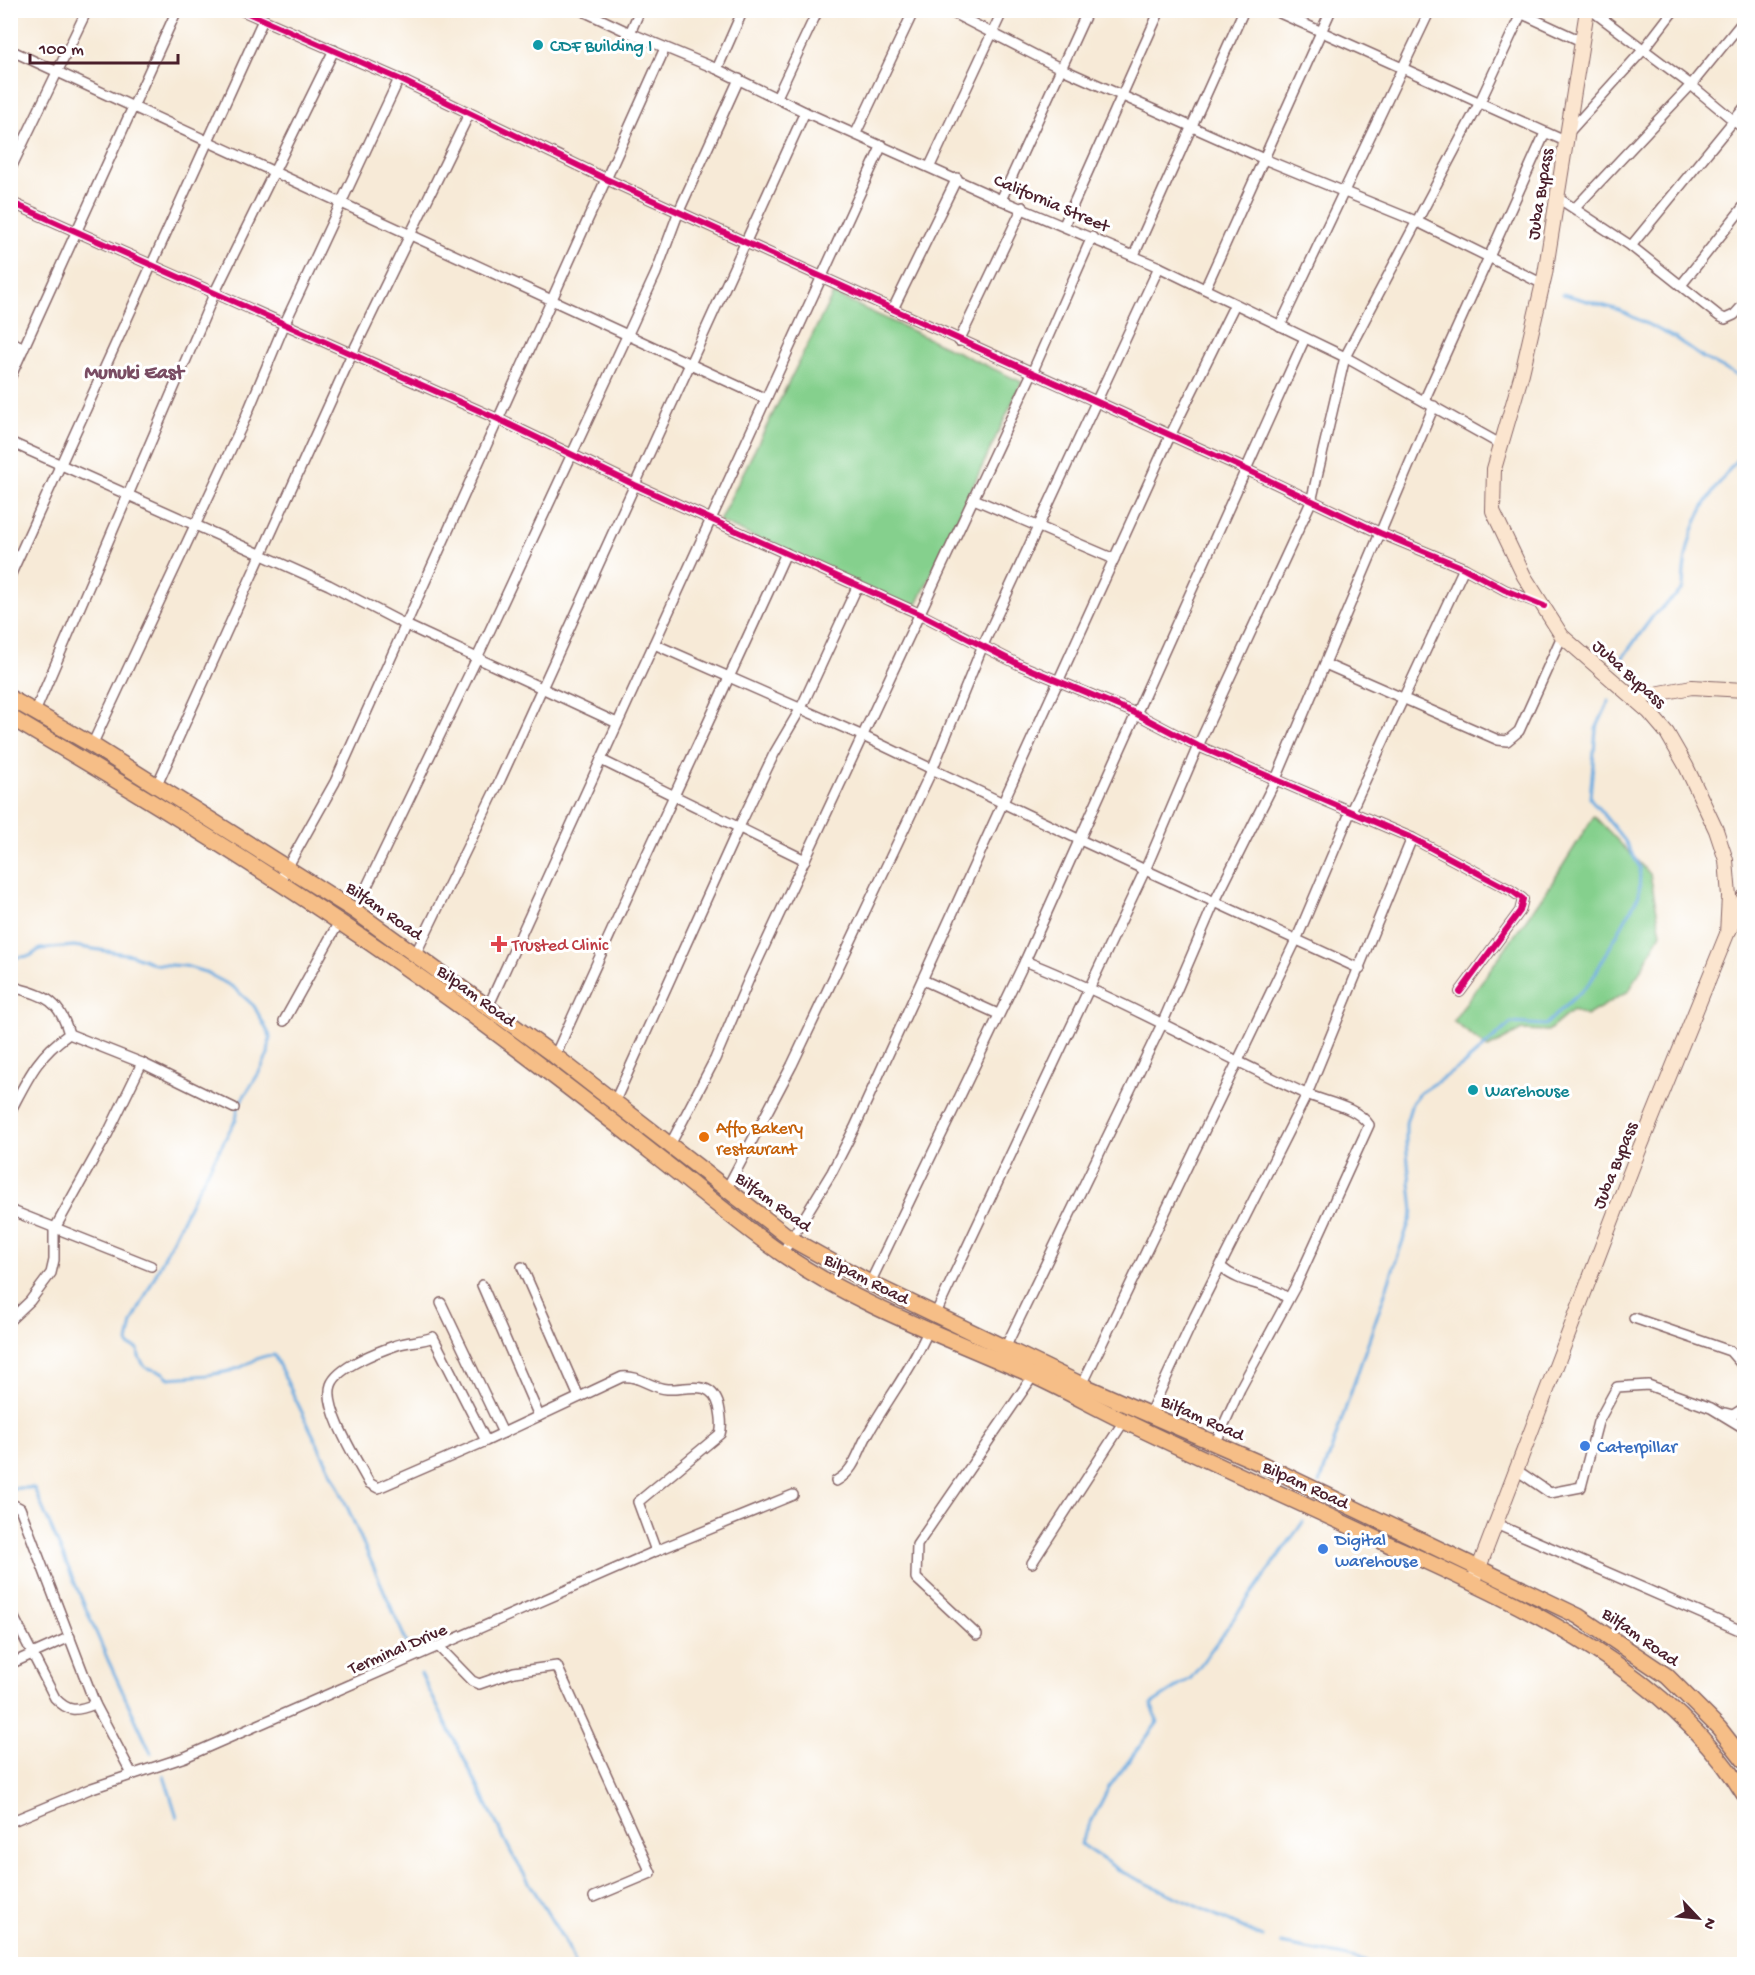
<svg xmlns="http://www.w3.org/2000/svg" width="1755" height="1975" font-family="'Gochi Hand',sans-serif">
<rect width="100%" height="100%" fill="#fff"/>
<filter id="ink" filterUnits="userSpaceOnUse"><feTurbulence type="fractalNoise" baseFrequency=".0167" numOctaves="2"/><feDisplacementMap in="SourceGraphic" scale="12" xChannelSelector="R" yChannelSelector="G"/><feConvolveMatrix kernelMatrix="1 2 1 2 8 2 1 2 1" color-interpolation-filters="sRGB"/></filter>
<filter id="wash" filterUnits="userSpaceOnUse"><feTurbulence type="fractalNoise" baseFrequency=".008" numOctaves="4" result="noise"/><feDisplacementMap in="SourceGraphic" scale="24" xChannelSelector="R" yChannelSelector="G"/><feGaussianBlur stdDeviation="1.35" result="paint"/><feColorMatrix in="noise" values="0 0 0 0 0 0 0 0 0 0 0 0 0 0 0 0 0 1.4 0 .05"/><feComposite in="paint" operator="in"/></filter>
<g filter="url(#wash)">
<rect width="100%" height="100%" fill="#f7ead7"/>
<g fill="#85d08d" stroke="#68785c" stroke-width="1.5">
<path d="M833,294l189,88 -108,229 -195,-90z"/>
<path d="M1594,816l56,58 11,59 -32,58 -43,25 -13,-6 -25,21 -26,-1 -34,18 -35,-27 97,-135z"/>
</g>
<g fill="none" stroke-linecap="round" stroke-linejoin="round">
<g stroke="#6dace0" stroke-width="3">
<path d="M1563,294l56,16 56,28 28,20 41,21"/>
<path d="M1618,664l35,-48 30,-27c1,-62 24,-92 61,-138"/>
<path d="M10,958l20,-2 10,-7 34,-3 58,9 23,9 30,2 20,6 28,15 21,19 16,30 -2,18 -9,19 -20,31 -3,15 -43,79 -61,125 -4,19 1,4 9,3 1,8 6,10 17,5 7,6c23,-2 47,-2 70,-10 12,-5 21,-13 35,-13l64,131 72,164"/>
<path d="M1320,1483l93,-272 -7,-68v-20l6,-20 8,-10 43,-28 48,-42 34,2 45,-42 49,-88 1,-27 -15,-27 -35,-43 6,-69 13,-28"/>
<path d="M10,1488h24l74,172 43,93"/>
<path d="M421,1674l91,180 56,93 6,17"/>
<path d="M164,1775l13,42"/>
<path d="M1263,1937l-141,-65 -42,-28 29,-57 49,-65 -7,-18 40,-26 112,-156"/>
<path d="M1281,1944c30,7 62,9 90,20"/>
<path d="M1406,1964h7"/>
</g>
</g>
</g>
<g filter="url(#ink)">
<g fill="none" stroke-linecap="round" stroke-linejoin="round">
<defs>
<g id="street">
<path d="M241,10l158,69 207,100 639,290 135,64 84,35 41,22 38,15"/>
<path d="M581,10l49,23 87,36 88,43 196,88 158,67 186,90 155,87"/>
<path d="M947,10l113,58 204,91 154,63 125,62"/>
<path d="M1273,10l292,131"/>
<path d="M1514,10l67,31"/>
<path d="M1591,10l100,75 53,44"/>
<path d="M630,33l10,-23"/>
<path d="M10,50l756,349"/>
<path d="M717,69l26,-59"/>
<path d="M777,97l41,-87"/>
<path d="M1569,132l75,-83 30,-39"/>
<path d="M856,133l58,-123"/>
<path d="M930,166l73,-156"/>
<path d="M10,170l77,-160"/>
<path d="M1558,198l73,48 88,70 6,3 9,-4 10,-11"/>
<path d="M1001,200l87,-190"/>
<path d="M10,202l488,217 137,66 285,129 100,51 115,48 63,33 214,92 100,53 11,8 -3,12 -60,81"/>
<path d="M1575,208l116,-123 53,-65"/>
<path d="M1064,225l96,-215"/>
<path d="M1631,246l113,-138"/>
<path d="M1134,255l110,-245"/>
<path d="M1682,284l62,-78"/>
<path d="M1205,289l126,-279"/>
<path d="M893,309l64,-131"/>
<path d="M1280,326l150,-316"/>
<path d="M10,341l14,7"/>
<path d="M959,341l64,-134"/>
<path d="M10,378l167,-368"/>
<path d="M1424,401l121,-268"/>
<path d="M10,442l319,143 77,40 211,98"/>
<path d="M974,499l140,60"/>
<path d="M10,576l253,-556"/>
<path d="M654,644l209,92 215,103 282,130"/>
<path d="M1325,664l173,76 9,1 12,-10 43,-95"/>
<path d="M35,712l180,-420 119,-242"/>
<path d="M92,745l152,-324 41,-98 114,-244"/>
<path d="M601,760l204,100"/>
<path d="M157,785l195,-431 117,-240"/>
<path d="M279,882l56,-100 330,-734"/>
<path d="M355,911l122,-253 150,-322 29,-63 23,-62 60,-132"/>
<path d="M415,955l86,-177 304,-666"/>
<path d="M1025,961c96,38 185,89 279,132 19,9 53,13 65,32l-74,162 -55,102 -25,55"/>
<path d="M923,980l75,34"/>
<path d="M10,986c34,10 49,12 59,48"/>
<path d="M488,1007l394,-862"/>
<path d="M284,1021l55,-99"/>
<path d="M555,1056c75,-169 155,-335 231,-503"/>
<path d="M614,1103l124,-274 36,-75 27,-46 57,-123"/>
<path d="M10,1112c18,-34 27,-56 59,-78l73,29 92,45"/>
<path d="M670,1145l45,-86 34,-80 283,-606 60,-136"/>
<path d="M726,1190l66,-125 140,-295 51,-125 176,-378"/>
<path d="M10,1210l141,56"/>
<path d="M782,1254l50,-82 23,-45 315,-691 65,-132"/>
<path d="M522,1267l57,130"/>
<path d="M1221,1267c21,19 49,15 67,32"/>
<path d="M870,1283l155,-322 280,-623"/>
<path d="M482,1285l57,131"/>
<path d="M441,1303l62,130"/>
<path d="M936,1313l210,-445 52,-122 113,-244 34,-145 134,-253 44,-94"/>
<path d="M1634,1318l96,33 14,16"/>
<path d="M10,1320l20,-19 21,-28 3,-13v-30l54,-97 34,-70"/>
<path d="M1005,1348l157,-324 53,-123 61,-122 158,-373"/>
<path d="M1082,1385l215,-447 53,-125 114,-245"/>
<path d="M1725,1413l8,2 11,-7"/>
<path d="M1149,1415l46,-99 112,-222 105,-256"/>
<path d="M486,1441l-53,-104c-12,5 -24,4 -36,8 -18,6 -60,22 -66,40 -8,23 27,77 38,98l9,5 108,-47 136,-64c18,-2 28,11 45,12 20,1 44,-11 52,17 2,9 4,19 1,28l-82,68 18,49"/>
<path d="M1515,1469l35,24 31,-6 17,-65 19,-35 31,-2 63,23 33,20"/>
<path d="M836,1481c20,-11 22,-31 33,-49 20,-35 43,-64 59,-101"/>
<path d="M10,1503l10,5 75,196 37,70"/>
<path d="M1496,1524l248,108"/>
<path d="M1032,1563l92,-142"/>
<path d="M10,1610l45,88c14,15 22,13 40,6"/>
<path d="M977,1635l-61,-57 1,-33 116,-169"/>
<path d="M440,1648l32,33 7,3 35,-12 43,-6 94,207 -57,24"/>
<path d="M10,1664l60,-27"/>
<path d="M10,1822l82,-34 93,-31 471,-206 137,-56"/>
</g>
<g id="secondary">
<path d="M1634,698l58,-11 52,3"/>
<path d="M1729,931l15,-34"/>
<path d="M1473,1583l162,-423 92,-226 2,-38 -3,-36 -10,-30 -30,-64 -19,-33 -18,-21 -87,-76 -38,-60 -31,-65 1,-42 28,-96 23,-99 42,-264"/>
</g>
<g id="primary">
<path d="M10,698l82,47 263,166 200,145 236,183 79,44 212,102 182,80 314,151 89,60 52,52 25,32"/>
<path d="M10,717c163,96 325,196 477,309 58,43 115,87 172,132 41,32 80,66 122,95 77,53 166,84 251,122 31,14 61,31 92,46 87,42 175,81 262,122 131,60 280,124 358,251"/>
</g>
</defs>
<use href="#street" stroke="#876667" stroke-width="12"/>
<use href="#secondary" stroke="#876667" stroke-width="16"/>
<use href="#primary" stroke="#876667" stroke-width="18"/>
<use href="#street" stroke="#fff" stroke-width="9"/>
<use href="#secondary" stroke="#fbe5cf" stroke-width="14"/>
<use href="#primary" stroke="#f6be87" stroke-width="15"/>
<defs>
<g id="cycleway">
<path d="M241,10l158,69 207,100 639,290 135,64 84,35 41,22 39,16"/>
<path d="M10,202l488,217 137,66 285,129 100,51 115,48 63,33 214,92 100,53 11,8 -3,12 -60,81"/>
</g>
</defs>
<use href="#cycleway" stroke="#fff" stroke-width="10"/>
<use href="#cycleway" stroke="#d6006c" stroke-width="6"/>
</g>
</g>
<g fill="#0f9aa8" stroke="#fff" stroke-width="2">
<circle cx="538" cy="45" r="6"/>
<circle cx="1473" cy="1090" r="6"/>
</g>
<path fill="#e0444e" stroke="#fff" stroke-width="2" d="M496 935h6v6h6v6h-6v6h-6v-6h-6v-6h6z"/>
<circle fill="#e8710a" stroke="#fff" stroke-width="2" cx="704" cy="1137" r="6"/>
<g fill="#3f7fe0" stroke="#fff" stroke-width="2">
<circle cx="1585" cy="1446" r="6"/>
<circle cx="1323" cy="1549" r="6"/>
</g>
<g text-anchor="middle" stroke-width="6" stroke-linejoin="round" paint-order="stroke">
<g font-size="18" fill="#0d838f" stroke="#fff" text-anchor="start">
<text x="550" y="51">CDF Building I</text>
<text x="1485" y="1096">Warehouse</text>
</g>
<g font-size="18" fill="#4a1f2b" stroke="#fff">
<text transform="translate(1539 194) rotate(-81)" y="6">Juba Bypass</text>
<text transform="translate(1052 202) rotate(23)" y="6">California Street</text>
<text transform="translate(1630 673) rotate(42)" y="6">Juba Bypass</text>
<text transform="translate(385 910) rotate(35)" y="6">Bilfam Road</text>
<text transform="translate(477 995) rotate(36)" y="6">Bilpam Road</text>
<text transform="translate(1614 1165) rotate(-68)" y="6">Juba Bypass</text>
<text transform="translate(774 1201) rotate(36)" y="6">Bilfam Road</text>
<text transform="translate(867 1278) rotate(27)" y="6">Bilpam Road</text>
<text transform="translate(1203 1417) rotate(24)" y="6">Bilfam Road</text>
<text transform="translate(1306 1484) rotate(25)" y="6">Bilpam Road</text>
<text transform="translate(1641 1636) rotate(35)" y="6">Bilfam Road</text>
<text transform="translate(397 1648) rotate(-23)" y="6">Terminal Drive</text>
</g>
<g font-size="18" fill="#be3a42" stroke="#fff" text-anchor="start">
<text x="512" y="950">Trusted Clinic</text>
</g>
<g font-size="18" fill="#c56008" stroke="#fff" text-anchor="start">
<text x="716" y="1133">Affo Bakery<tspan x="716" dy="21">restaurant</tspan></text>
</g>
<g font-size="18" fill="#366cbe" stroke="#fff" text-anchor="start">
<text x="1597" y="1452">Caterpillar</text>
<text x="1335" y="1545">Digital<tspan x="1335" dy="21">warehouse</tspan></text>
</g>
<g font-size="20" font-weight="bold" fill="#794c63" stroke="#fff">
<text x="134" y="378">Munuki East</text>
</g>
</g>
<rect width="1755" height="1975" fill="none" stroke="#fff" stroke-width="36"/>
<g transform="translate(1698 1918) rotate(116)" stroke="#ffffff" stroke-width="4.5" paint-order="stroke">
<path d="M0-4.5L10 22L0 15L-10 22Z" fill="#4a1f2b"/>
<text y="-9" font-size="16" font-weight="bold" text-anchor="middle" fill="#4a1f2b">N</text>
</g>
<path d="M30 54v9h148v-9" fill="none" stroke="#4a1f2b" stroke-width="3"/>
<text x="39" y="54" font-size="18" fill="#4a1f2b" stroke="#ffffff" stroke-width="4.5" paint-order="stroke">100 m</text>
</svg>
